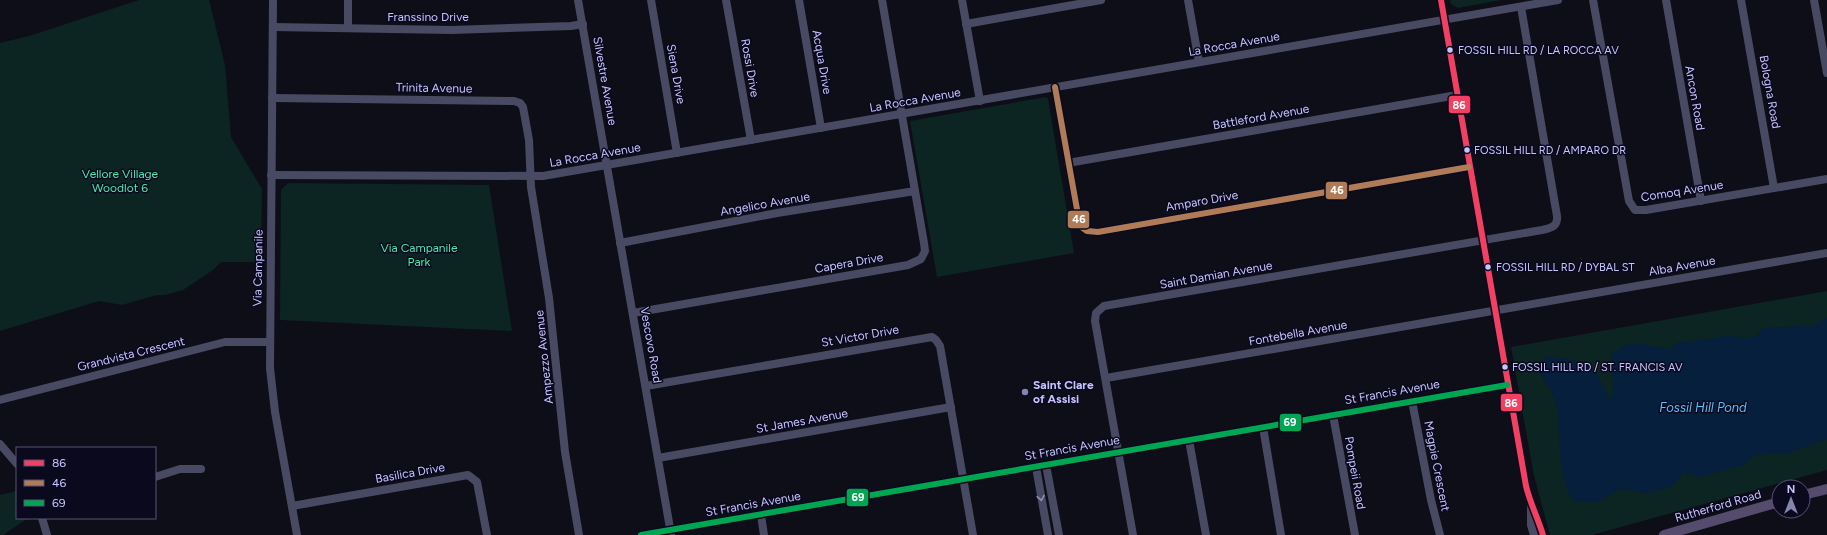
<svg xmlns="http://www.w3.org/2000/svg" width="1827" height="535" font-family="Figtree,sans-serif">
<rect width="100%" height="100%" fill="#0e0e18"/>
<g fill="#0c2422">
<path d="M139,0h70l16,65 6,72 31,52 -1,73h-40l-8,8 -30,20 -18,5h-8l-35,10 -23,-4 -99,30v-288l29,-7z"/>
<path d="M1450,0h51l-43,8 -7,-4z"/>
<path d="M1046,97l2,2 26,154 -137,24 -27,-156z"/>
<path d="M288,183l201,2 23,146 -232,-11 1,-130z"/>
<path d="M1827,291v179l-235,65h-42l-16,-59 -23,-129z"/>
<path d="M17,491v27l10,1 -24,16h-3v-40z"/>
</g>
<path fill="#061f3c" d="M1827,318v121l-39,14 -33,2 -12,10 -42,12 -18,-4 -10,13 -25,7 -27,-4 -26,14 -23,-3c-10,-19 -12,-42 -13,-63 -1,-13 0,-28 -5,-40 -6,-17 -21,-20 -8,-41l40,6 12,13 13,26c5,-19 0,-28 0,-46 26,-20 32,-8 59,-6l6,-6 51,-7 27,2 10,-10 49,-3z"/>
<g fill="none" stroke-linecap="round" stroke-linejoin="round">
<g stroke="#484a63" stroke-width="8">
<path d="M273,0l-3,368 5,44 22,123"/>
<path d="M348,0v28"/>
<path d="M578,0l93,534"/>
<path d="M651,0l26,153"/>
<path d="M726,0l25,140"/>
<path d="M799,0l22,128"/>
<path d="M962,0l18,101"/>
<path d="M1188,0l11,62"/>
<path d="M1441,0l85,486c4,17 12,32 17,49"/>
<path d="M1593,0l36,201 6,9h11l181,-31"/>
<path d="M1666,0l35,201"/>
<path d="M1741,0l33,188"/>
<path d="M1814,0l13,73"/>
<path d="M966,24l135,-24"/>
<path d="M273,27l179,3 119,-4 12,-2"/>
<path d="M1055,87l25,139 7,5 11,1 371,-65"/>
<path d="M272,98l242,3 6,2 3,4 6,33 2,47 18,111 16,154 14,83"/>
<path d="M1068,163l389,-68"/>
<path d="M271,175l272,1 1015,-176"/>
<path d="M620,243l157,-30 138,-22"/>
<path d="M633,313l275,-48 13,-6 4,-8 -1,-8 -42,-243"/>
<path d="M1106,378l721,-125"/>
<path d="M646,386l286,-49 4,3 4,6 33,189"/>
<path d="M0,400l225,-58h45"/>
<path d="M1412,401l19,99 9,35"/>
<path d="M1333,415l22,120"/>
<path d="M1263,427l18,108"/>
<path d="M1189,440l17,95"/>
<path d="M0,444l17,20"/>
<path d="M658,458l293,-51"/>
<path d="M1046,465l13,70"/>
<path d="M1036,467l12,68"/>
<path d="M155,477l25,-8h21"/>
<path d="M292,506l176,-31 9,7 10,53"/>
<path d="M1531,508v17l3,10"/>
<path d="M761,515l3,20"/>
<path d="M42,518l5,17"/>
<path d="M641,535l866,-150"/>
<path d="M1133,535l-38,-214 1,-8 8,-7 438,-76c10,-2 16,-4 15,-14l-36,-209"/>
</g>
<g stroke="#554c6d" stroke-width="10">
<path d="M1803,495l24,-6"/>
<path d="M1664,535l115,-33"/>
</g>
<defs>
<path id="bus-1" d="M1441,0l85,486c4,17 12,32 17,49"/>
<path id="bus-2" d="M1055,87l25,139 7,5 11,1 371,-65"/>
<path id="bus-3" d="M641,535l866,-150"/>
</defs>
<use href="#bus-1" stroke="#0b091d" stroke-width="9"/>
<use href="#bus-2" stroke="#0b091d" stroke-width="9"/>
<use href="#bus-3" stroke="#0b091d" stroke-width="9"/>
<use href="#bus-1" stroke="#f24062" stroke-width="6"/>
<use href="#bus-2" stroke="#b07c57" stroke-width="6"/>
<use href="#bus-3" stroke="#00a651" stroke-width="6"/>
</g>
<defs><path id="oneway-chevron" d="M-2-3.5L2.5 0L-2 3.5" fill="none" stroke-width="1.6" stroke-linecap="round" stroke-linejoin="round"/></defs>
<use stroke="#8d8eb9" href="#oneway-chevron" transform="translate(1041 498) rotate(80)"/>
<g fill="#c6c5ff" stroke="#0b091d" stroke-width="1.5">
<circle cx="1450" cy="50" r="3.5"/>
<circle cx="1467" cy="150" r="3.5"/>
<circle cx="1488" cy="267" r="3.5"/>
<circle cx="1505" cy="367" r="3.5"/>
</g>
<circle fill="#8685ae" stroke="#0b091d" stroke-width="1.5" cx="1025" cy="392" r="4"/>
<g text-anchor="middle" stroke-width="3" stroke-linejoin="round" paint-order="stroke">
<g font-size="11" fill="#c6c5ff" stroke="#0b091d" text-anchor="start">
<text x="1458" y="54">FOSSIL HILL RD / LA ROCCA AV</text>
<text x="1474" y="154">FOSSIL HILL RD / AMPARO DR</text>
<text x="1496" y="271">FOSSIL HILL RD / DYBAL ST</text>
<text x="1512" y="371">FOSSIL HILL RD / ST. FRANCIS AV</text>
</g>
<g font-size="12" fill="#c6c5ff" stroke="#0b091d">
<text x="428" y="21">Franssino Drive</text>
<text transform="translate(1234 44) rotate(-10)" y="4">La Rocca Avenue</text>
<text transform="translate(822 62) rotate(80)" y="4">Acqua Drive</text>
<text transform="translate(750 68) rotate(80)" y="4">Rossi Drive</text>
<text transform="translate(676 74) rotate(80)" y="4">Siena Drive</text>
<text transform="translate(605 81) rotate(80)" y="4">Silvestre Avenue</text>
<text transform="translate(434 88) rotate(1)" y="4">Trinita Avenue</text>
<text transform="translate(1770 92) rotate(80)" y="4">Bologna Road</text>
<text transform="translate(1695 98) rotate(80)" y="4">Ancon Road</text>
<text transform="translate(915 100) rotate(-10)" y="4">La Rocca Avenue</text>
<text transform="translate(1261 117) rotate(-10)" y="4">Battleford Avenue</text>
<text transform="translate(595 155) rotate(-10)" y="4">La Rocca Avenue</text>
<text transform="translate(1682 191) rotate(-9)" y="4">Comoq Avenue</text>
<text transform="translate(1202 201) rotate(-10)" y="4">Amparo Drive</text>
<text transform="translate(765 204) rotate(-10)" y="4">Angelico Avenue</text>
<text transform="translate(849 263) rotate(-10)" y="4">Capera Drive</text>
<text transform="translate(1682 266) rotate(-10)" y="4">Alba Avenue</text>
<text transform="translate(258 268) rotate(-89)" y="4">Via Campanile</text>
<text transform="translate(1216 275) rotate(-10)" y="4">Saint Damian Avenue</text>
<text transform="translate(1298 333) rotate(-10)" y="4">Fontebella Avenue</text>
<text transform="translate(860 336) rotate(-10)" y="4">St Victor Drive</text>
<text transform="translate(651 345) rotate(80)" y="4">Vescovo Road</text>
<text transform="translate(131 354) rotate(-14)" y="4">Grandvista Crescent</text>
<text transform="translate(544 357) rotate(-96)" y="4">Ampezzo Avenue</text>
<text transform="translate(1392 392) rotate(-10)" y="4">St Francis Avenue</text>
<text transform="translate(802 421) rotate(-10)" y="4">St James Avenue</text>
<text transform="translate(1072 448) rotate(-10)" y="4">St Francis Avenue</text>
<text transform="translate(1437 466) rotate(79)" y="4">Magpie Crescent</text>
<text transform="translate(410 473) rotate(-10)" y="4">Basilica Drive</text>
<text transform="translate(1355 473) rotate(80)" y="4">Pompeii Road</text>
<text transform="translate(753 504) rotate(-10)" y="4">St Francis Avenue</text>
<text transform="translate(1718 506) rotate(-16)" y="4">Rutherford Road</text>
</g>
<g font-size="12" fill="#45ebb1" stroke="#0b091d">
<text x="120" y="178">Vellore Village<tspan x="120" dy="14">Woodlot 6</tspan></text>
<text x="419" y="252">Via Campanile<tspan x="419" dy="14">Park</tspan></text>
</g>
<g font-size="12" font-weight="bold" fill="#c6c5ff" stroke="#0b091d" text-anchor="start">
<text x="1033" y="389">Saint Clare<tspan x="1033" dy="14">of Assisi</tspan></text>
</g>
<g font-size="13" font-style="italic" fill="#53c1ff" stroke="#0b091d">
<text x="1703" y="412">Fossil Hill Pond</text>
</g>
</g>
<g stroke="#0b091d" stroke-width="1.5">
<rect x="1448" y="95" width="23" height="19" rx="4" fill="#f24062"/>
<rect x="1325" y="181" width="23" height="19" rx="4" fill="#b07c57"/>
<rect x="1067" y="210" width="23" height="19" rx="4" fill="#b07c57"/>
<rect x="1500" y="393" width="23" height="19" rx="4" fill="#f24062"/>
<rect x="1279" y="413" width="23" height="19" rx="4" fill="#00a651"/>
<rect x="846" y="488" width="23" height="19" rx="4" fill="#00a651"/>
</g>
<g font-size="11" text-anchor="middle" font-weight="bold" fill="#fff">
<text x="1459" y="109">86</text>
<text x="1337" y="194">46</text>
<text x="1079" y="223">46</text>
<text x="1511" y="407">86</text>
<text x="1290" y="426">69</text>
<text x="858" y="501">69</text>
</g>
<rect x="16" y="447" width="140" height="72" fill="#0b091d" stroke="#565477"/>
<rect x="24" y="460" width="20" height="6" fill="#f24062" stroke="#565477"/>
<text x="52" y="467" font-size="12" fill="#c6c5ff">86</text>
<rect x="24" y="480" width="20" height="6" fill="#b07c57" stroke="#565477"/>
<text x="52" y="487" font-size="12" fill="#c6c5ff">46</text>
<rect x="24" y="500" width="20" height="6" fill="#00a651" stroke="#565477"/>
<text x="52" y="507" font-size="12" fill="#c6c5ff">69</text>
<g transform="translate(1791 499)"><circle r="19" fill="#0b091d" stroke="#565477"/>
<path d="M0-3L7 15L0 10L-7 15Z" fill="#8685ae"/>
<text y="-6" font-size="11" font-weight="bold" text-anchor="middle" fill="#c6c5ff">N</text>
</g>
</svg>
